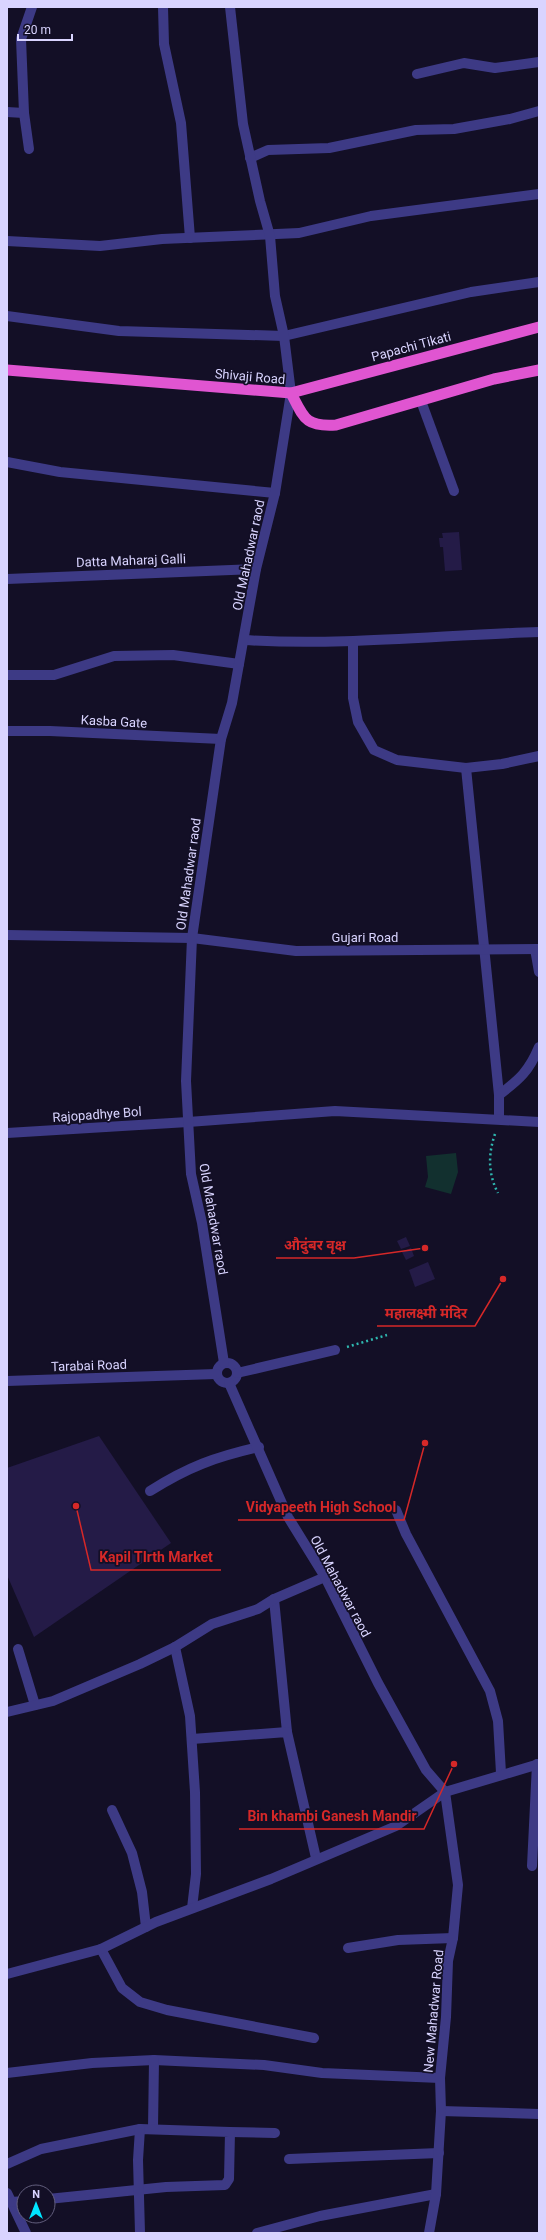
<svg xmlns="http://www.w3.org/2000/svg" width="546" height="2240" font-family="Roboto,'Noto Sans Devanagari',sans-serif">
<rect width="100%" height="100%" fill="#130f26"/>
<path fill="#12302f" d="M456,1153l2,19 -7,22 -26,-7 3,-10 -2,-21z"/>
<g fill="#241b47">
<path d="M459,532l3,38 -17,1 -2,-24h-3l-1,-9h4l-1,-5z"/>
<path d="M406,1237l4,9 -9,3 -4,-8z"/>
<path d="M411,1248l3,8 -8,4 -4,-8z"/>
<path d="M428,1262l7,17 -20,8 -6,-17z"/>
<path d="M99,1436l72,107 -137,94 -27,-62v-107z"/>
</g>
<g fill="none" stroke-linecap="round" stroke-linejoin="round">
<g stroke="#2fb8b0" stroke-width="2.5" stroke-dasharray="2 3" stroke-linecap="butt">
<path d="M495,1134c-7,20 -7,40 3,59"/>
<path d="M347,1347l40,-12"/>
</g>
<g stroke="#3d3a85" stroke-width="10">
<path d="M163,7l1,37 17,79 9,115"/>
<path d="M417,74l47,-11 31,5 44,-6"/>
<path d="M7,112l17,1"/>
<path d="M29,149l-5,-36 -3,-74 11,-32"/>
<path d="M250,158l18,-8 61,-2 87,-18 38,-1 56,-10 29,-8"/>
<path d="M7,241l93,5 62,-7 137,-6 72,-17 168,-22"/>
<path d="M7,316l112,15 165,5 187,-44 68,-10"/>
<path d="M421,401l33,90"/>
<path d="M7,462l53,10 215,21"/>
<path d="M7,579l249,-10"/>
<path d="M244,640c99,6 196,-5 295,-8"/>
<path d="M353,642v56l5,24 16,28 23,10 69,8 36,-4 37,-8"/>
<path d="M7,675h47l60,-19 59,-1 66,9"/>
<path d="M7,731h43l171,8"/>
<path d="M466,768l33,327v24"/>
<path d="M7,935l185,3"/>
<path d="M535,949l4,23"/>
<path d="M499,1095c21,-16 30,-24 40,-48"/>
<path d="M7,1133l181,-11"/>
<circle cx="227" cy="1373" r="10"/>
<path d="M237,1373l98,-23"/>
<path d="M150,1491c38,-24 65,-34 109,-44"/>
<path d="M396,1510l10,24 84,157 8,30 3,52"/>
<path d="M274,1599l13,133"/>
<path d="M175,1647l15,69 5,76 1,82 -4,34"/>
<path d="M18,1649l17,56"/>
<path d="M7,1712l46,-11 87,-37 35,-17 37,-23 46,-15 16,-10 51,-22"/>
<path d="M192,1739l95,-7 29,126"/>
<path d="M112,1810l20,43 10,39 4,35"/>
<path d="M532,1866l5,-102"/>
<path d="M348,1948l50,-8 55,-2"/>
<path d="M101,1949l21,39 18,14 27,8 147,28"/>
<path d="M7,2073l85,-10 62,-3 110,5 58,8 118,5"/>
<path d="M441,2111l98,3"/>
<path d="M153,2128l1,-68"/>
<path d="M230,2132l45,1"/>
<path d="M289,2159l150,-6"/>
<path d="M7,2164l34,-15 99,-20 90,3 -1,47 -4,6 -59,2 -118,12"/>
<path d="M7,2193l19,40"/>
<path d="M12,2202l12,-1"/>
<path d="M140,2233l-2,-73 2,-31"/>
<path d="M257,2233l63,-17 116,-22"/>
</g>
<g stroke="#3d3a85" stroke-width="10">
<path d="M192,938l104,13 243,-2"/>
<path d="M188,1122l147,-11 204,11"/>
<path d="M224,1363l-22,-140 -11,-49 -5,-93 6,-143 29,-199 11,-36 24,-134 19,-76 16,-100 -7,-57 -9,-40 -5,-60 -10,-35 -17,-77 -13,-117"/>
<path d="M7,1381l209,-7"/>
<path d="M229,1383l59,134 37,60 53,106 48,87 19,22"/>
<path d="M7,1974l94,-25 55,-27 115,-43 125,-53 49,-34 94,-28"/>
<path d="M429,2233l7,-39 5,-83 -1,-33 6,-61 2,-56 5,-23 5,-53 -13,-93"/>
</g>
<g stroke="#e055d1" stroke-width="11">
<path d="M7,370l284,23 248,-66"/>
<path d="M291,393c13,25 14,34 45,32l158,-46 45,-9"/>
</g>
</g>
<g text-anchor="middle" stroke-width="3.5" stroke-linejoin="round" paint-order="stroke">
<g font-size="13" fill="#d9d4ff" stroke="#130f26">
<text transform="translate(411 346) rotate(-15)" y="5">Papachi Tikati</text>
<text transform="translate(250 376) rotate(5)" y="5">Shivaji Road</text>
<text transform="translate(248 555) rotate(-78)" y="5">Old Mahadwar raod</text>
<text transform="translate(131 560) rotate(-2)" y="5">Datta Maharaj Galli</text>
<text transform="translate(114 721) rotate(3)" y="5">Kasba Gate</text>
<text transform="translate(188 874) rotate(-82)" y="5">Old Mahadwar raod</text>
<text x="365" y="942">Gujari Road</text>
<text transform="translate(97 1114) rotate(-4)" y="5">Rajopadhye Bol</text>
<text transform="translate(214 1219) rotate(80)" y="5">Old Mahadwar raod</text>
<text transform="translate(89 1365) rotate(-2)" y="5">Tarabai Road</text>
<text transform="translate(341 1586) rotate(62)" y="5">Old Mahadwar raod</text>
<text transform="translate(433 2011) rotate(-85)" y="5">New Mahadwar Road</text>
</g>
</g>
<path fill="none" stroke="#d62828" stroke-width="1.5" d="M425 1248L354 1258H276M503 1279L475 1326H377M425 1443L404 1520H238M76 1506L91 1570H221M454 1764L424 1829H239"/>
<g fill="#d62828" stroke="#130f26" stroke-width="1.5">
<circle cx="425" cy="1248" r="4"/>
<circle cx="503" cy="1279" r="4"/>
<circle cx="425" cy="1443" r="4"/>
<circle cx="76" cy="1506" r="4"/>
<circle cx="454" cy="1764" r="4"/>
</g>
<g font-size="14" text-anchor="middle" font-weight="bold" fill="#d62828" stroke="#130f26" stroke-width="3.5" stroke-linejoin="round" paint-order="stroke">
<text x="315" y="1250">औदुंबर वृक्ष</text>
<text x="426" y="1318">महालक्ष्मी मंदिर</text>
<text x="321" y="1512">Vidyapeeth High School</text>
<text x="156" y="1562">Kapil TIrth Market</text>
<text x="332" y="1821">Bin khambi Ganesh Mandir</text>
</g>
<rect width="546" height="2240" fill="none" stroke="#d9d4ff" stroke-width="16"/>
<g transform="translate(36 2204)"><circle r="19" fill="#130f26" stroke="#625e7d"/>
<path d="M0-3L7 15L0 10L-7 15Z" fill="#00e5ff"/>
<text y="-6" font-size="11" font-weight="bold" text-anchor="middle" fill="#d9d4ff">N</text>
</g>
<path d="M18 34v6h54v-6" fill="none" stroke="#d9d4ff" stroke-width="2"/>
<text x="24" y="34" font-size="12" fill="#d9d4ff" stroke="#130f26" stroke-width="3" paint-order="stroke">20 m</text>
</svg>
